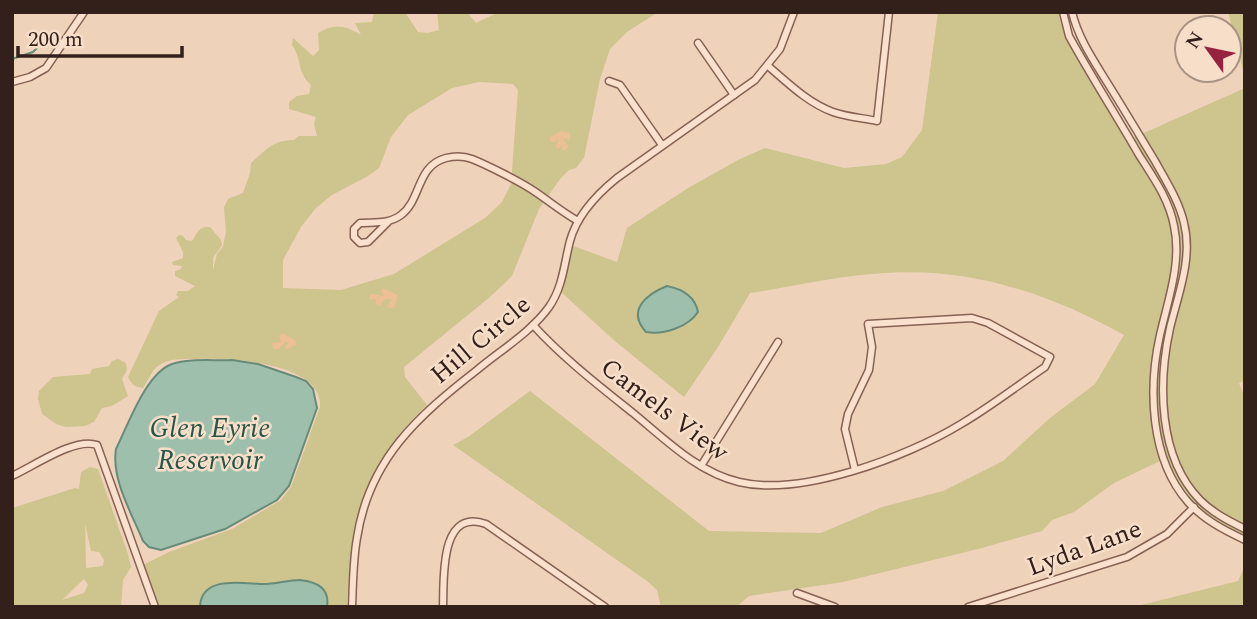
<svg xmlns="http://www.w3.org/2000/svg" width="1257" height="619" font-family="Spectral,serif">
<rect width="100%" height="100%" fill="#efd2ba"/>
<g fill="#cdc48e" fill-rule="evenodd">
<path d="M374,12h31l13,20 10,1 11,-3 -2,-18h30l9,11 23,-11h159l-31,20 -17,17 -10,30 -16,79 -8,10 -7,2 -9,9 -21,30 -27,67 -22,21 -86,70 1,10 22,28c-67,65 -75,112 -80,202h-188l-16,-42 26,-13 63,-23 49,-29 10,-13 29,-80c4,-45 -94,-50 -125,-48 -11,0 -27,-1 -37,7 -6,4 -11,16 -15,22 -8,-1 -11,-3 -15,-11l31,-66 20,-14 -3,-2 2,-4h10l7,-5 -20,-10v-5l6,-2 1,-3 -9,-1 -1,-3 11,-4v-6l-7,-14 3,-3 4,1 3,4 6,1c5,-6 5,-15 18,-14l11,13 1,5 -9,13v12l4,-16 6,-8 3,-14 -2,-25 4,-8 15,-6 7,-20 1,-10c15,-13 22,-23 43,-23l5,-4h18l-3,-12 2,-7 -27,-8v-7l8,-6 12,-2 2,-9c-15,-14 -8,-24 -19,-40l1,-7 20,18 6,-6 -1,-17c16,-10 28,-8 43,2l-6,-12 17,-1zM479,82l34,2 5,6 -7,94 -9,18 -17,16 -91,56 -53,16 -58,-2v-28l18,-33 15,-19 16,-13 36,-19 11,-8 12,-31 17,-22 44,-27z"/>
<path d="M938,12h123l5,21 62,107 117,-52v292l-6,3 6,15v147c-24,-13 -53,-26 -67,-49 -7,-11 -12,-23 -18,-35l-46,22 -40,29 -22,8 -10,11 -64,18 -135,33 -94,14 -13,11h-75l-4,-17 -10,-9 -194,-136 15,-8 62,-46 179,140 112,2 61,-26 61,-16 60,-30 47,-43 45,-34 29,-49c-79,-44 -160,-70 -252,-61 -40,3 -81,13 -122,19l-32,54 -34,50 -68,-55 -55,-50 12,-46 44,16 10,-34 61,-40 50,-28 27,-12 79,20 42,-4 16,-7 20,-27z"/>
<path d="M1228,12h17v66z"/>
<path d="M118,359l8,4 1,7 -5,9 6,17 -16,10 -10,2 -8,14 -9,4 -19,1 -10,-3 -14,-10 -4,-15 1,-8 14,-14 37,-3 2,-5 17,-3 3,-5z"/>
<path d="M90,467l8,2 30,85 3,13 -8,13 -2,27h-109v-99l63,-20 4,1 2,-17zM85,524l6,27 8,1 5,8 -1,6 -17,2zM84,579l4,6 -4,8 -22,7z"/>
<path d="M1245,566v41h-112l105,-26z"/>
</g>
<g fill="#edbf95">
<path d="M561,131l9,2v7l-7,-2 5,8 -2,4h-4v-6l-3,5 -4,-2 5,-8 -6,3 -4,-1v-4z"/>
<path d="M382,288l16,7 -4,14 -7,-2 5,-8h-7l-5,7 -4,-2v-5l-4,1 -3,-1 1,-5 14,2 -3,-4z"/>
<path d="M282,333l13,7 2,5 -11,4 -1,-3 3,-3 -2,-1 -7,7h-6l-1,-6 9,-1 -2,-5z"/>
</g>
<g fill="#9fbfad" stroke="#668c79" stroke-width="2">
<path d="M667,286c15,3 28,10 31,26 -10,15 -34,23 -52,20 -20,-22 1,-38 21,-46z"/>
<path d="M232,360l26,4 38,13 10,4 7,8 4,19 -28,78 -12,14 -52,29 -64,21 -12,-3 -6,-6c-11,-27 -32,-62 -27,-92 12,-24 30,-76 56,-85 17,-6 42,-3 60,-4z"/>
<path d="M300,580c17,2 30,8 27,27h-127c1,-31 40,-24 60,-23 13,1 27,-4 40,-4z"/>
</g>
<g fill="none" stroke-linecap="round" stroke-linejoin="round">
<path stroke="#668c79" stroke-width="2" d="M12,59l21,-7 8,-8"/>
<defs>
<g id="minor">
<path d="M1063,12l6,24c22,40 47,79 70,119 14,22 30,44 35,71 8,36 -6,74 -14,109 -12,53 -10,124 28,167 16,18 36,28 57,38"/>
<path d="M1072,12c6,25 20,46 33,67 17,27 33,54 50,82 11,20 24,40 29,62 9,35 -6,72 -14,105 -12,55 -12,129 30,172 13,13 29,21 45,29"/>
<path d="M698,43l36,52"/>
<path d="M768,66c20,17 40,37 65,46 14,5 30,6 44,9l12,-109"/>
<path d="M609,81l11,4 42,60"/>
<path d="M12,82l18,-5 16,-9 38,-56"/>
<path d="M388,222l-20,20 -8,1 -6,-6v-8l6,-6c15,-1 29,1 41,-8 21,-16 15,-49 45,-57 8,-2 18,-2 26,1 15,6 49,23 62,32 15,10 28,21 44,30"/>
<path d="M533,325c30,33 65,60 100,88 32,26 64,59 106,69 62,15 168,-25 222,-58 29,-17 56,-38 84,-57l5,-10 -62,-34 -16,-5 -104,6 4,23 -3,23 -21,44 -3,15 10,41"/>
<path d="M701,466l77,-124"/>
<path d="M12,476c22,-10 63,-39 85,-31l58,162"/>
<path d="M797,593l38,14"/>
<path d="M352,607c1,-23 1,-47 5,-69 12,-79 61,-122 120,-168 24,-20 54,-38 72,-63 14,-20 15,-43 21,-66 7,-26 26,-46 47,-63l138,-98 25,-31 14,-37"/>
<path d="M443,607c1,-27 -4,-100 43,-83l119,83"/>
<path d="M968,607l159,-50 40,-23 27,-27"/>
</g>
</defs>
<use href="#minor" stroke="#866254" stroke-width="9"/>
<use href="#minor" stroke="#fae1cd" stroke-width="6"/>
</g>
<g text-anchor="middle" stroke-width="5" stroke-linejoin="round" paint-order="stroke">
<g font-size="26" fill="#34201a" stroke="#f6dec9">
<text transform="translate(480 339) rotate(-40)" y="9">Hill Circle</text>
<text transform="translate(665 409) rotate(37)" y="9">Camels View</text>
<text transform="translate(1084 547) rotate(-20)" y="9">Lyda Lane</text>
</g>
<g font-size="28" font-style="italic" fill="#285547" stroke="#f6dec9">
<text x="210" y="437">Glen Eyrie<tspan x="210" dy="32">Reservoir</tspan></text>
</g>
</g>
<rect width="1257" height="619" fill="none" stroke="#34201a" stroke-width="28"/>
<g transform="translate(1208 49) rotate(303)"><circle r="33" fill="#f6dec9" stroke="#a89283" stroke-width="2"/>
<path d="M0-5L12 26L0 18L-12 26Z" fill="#972240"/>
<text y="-10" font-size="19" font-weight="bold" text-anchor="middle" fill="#34201a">N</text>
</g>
<path d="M18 46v10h164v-10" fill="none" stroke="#34201a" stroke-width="3.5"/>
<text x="28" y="46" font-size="21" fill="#34201a" stroke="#f6dec9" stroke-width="5" paint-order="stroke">200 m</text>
</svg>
